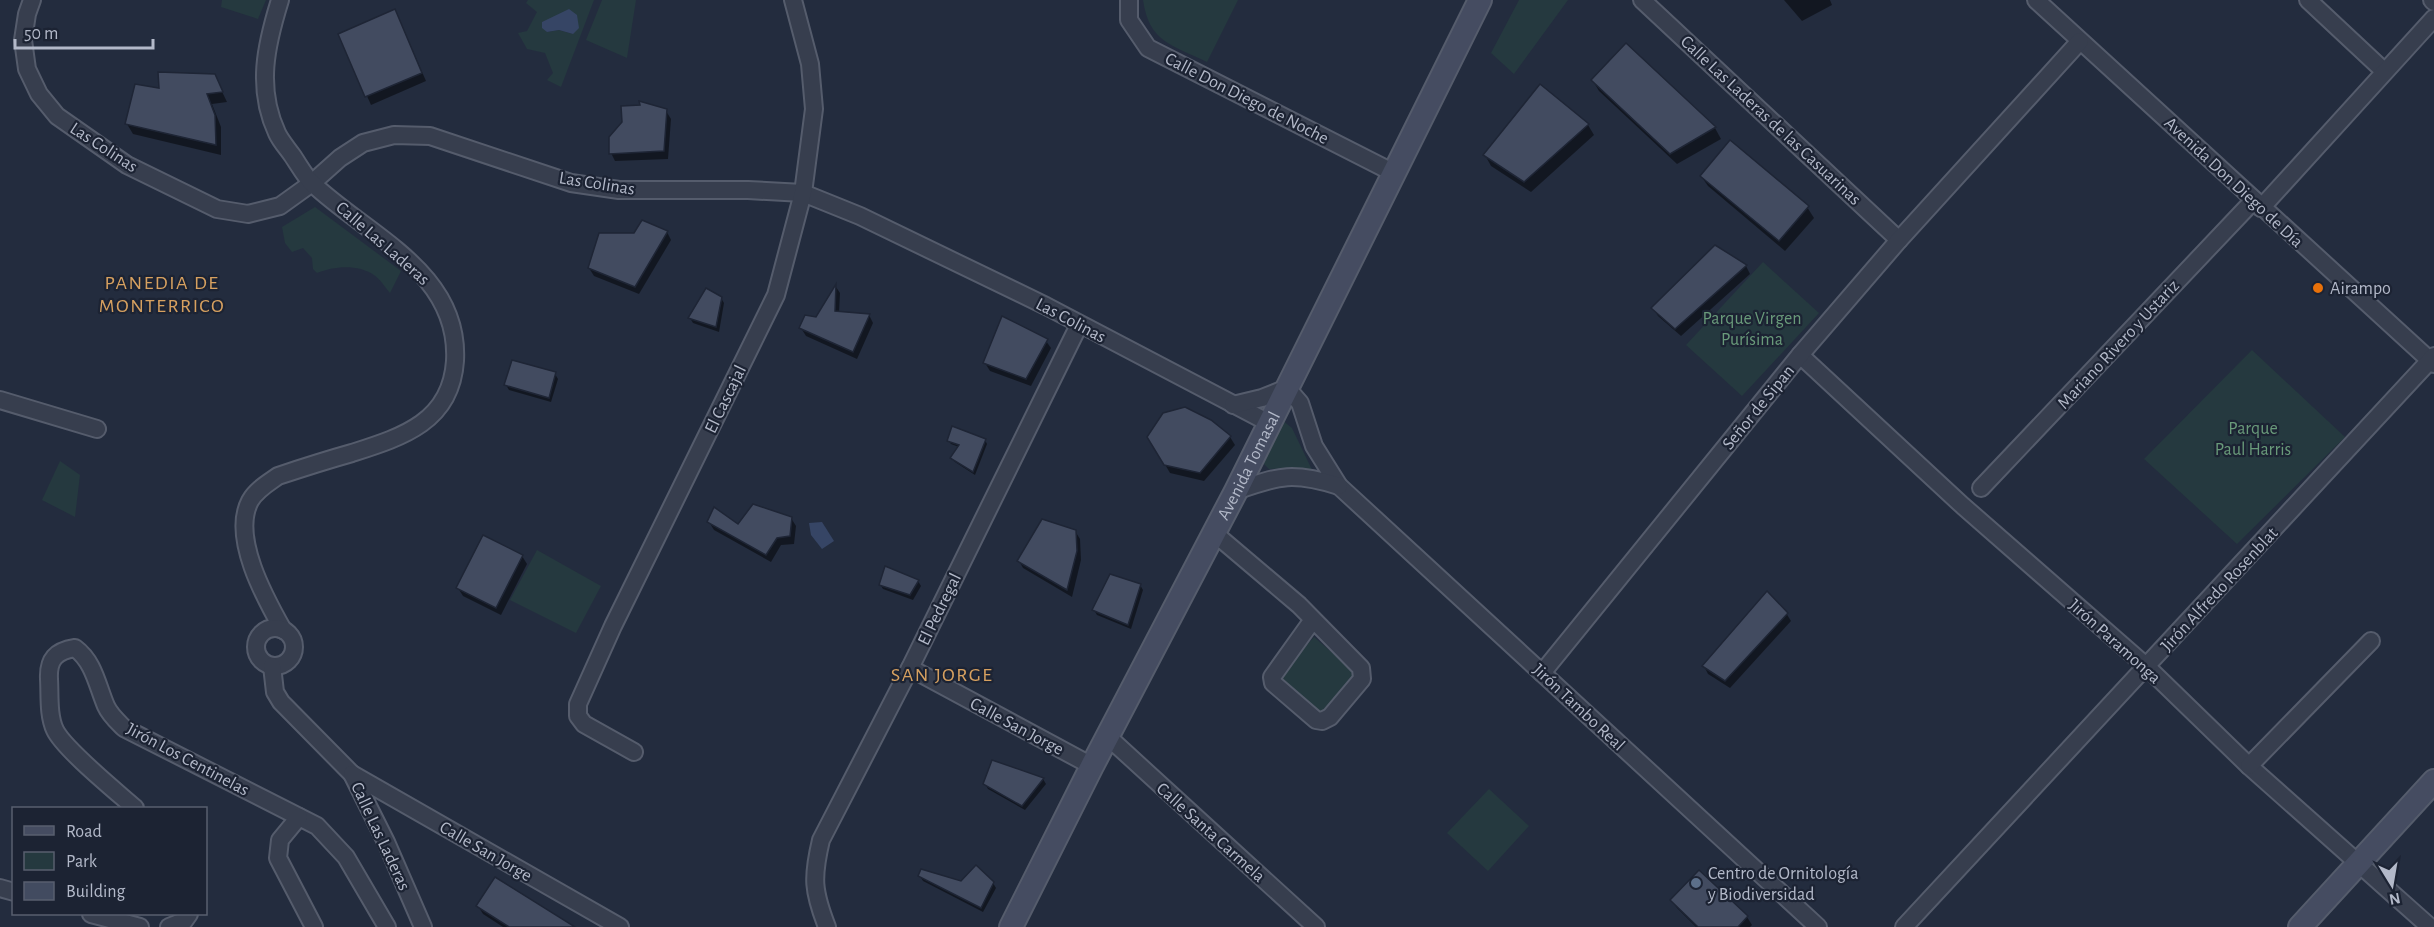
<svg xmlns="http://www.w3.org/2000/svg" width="2434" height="927" font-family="'Alegreya Sans',sans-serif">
<rect width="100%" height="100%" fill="#232c3e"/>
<g fill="#25393f" fill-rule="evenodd">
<path d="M222,0h44l-8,19 -37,-12z"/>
<path d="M528,0h66l-33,87 -14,-7 6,-7 -8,-20 -18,-4 -9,-16 9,-2 10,-19 -11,-9zM549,20l24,14 -14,-4 -12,2 -5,-10z"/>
<path d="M602,0h34l-9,58 -41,-18z"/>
<path d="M1143,0h95l-31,62c-34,-17 -58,-19 -64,-62z"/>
<path d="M1519,0h49l-54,74 -23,-21z"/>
<path d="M315,207l86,64 -11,22c-5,-6 -10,-14 -16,-18 -16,-11 -40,-9 -57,-2l-4,-4 -1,-11 -9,-10 -11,4 -7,-9 -3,-16z"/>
<path d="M1763,262l56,51 -77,83 -56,-51z"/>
<path d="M2252,350l93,87 -108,107 -93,-85z"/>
<path d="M1282,420l10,8 22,46 -21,-6 -24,1 -9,-9z"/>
<path d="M60,461l20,14 -5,42 -33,-17z"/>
<path d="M537,550l64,36 -25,47 -66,-33z"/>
<path d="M1314,637l44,38 -36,41 -44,-39z"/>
<path d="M1489,789l40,37 -41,45 -41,-38z"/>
</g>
<g fill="#364565">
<path d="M569,9l8,6 2,13 -6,6 -14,-4 -12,2 -5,-4v-6z"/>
<path d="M822,522l12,19 -12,8 -11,-14 -2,-12z"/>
</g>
<g fill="#0007">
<path d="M1784,0h46l2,5 -30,16z"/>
<path d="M399,19l27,62 -55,24 -31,-70z"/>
<path d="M1627,46l88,82 6,11 -44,25 -78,-73 -6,-10z"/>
<path d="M214,75l13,27 -15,2 9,23v28l-88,-21 -6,-10 33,-34z"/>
<path d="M666,111l5,8 -3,40 -53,2 -4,-8z"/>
<path d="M1588,125l6,10 -63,57 -40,-26 -6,-11z"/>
<path d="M1701,176l106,31 7,11 -29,33 -77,-65z"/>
<path d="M667,232l4,8 -32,54 -45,-18 -5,-8z"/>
<path d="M1746,266l4,8 -69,62 -23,-20 -5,-8z"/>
<path d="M836,287l4,6 -1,20 30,2 4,8 -16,36 -51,-23 -5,-8 15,-10z"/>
<path d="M721,298l3,5 -5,29 -26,-9 -3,-5z"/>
<path d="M1046,341l5,7 -20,38 -41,-15 -5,-8z"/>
<path d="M555,374l3,5 -7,23 -42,-12 -3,-5z"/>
<path d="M1149,437h81l5,8 -31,36 -34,-8z"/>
<path d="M948,440h37l2,4 -12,31 -20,-13 -3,-4 7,-11 -8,-3z"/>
<path d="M791,518l5,8 -2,18 -13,1 -10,17 -57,-32 -5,-8 29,4z"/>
<path d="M1075,531l5,8 1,21 -9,37 -49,-29 -4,-7z"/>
<path d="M484,537l38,19 5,8 -26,51 -38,-19 -5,-8z"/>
<path d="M918,581l3,5 -8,14 -30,-11 -3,-5z"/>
<path d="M1140,585l3,5 -12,39 -34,-14 -3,-5z"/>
<path d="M1786,613l5,8 -61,67 -22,-14 -4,-8z"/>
<path d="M993,762l50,17 3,5 -21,26 -37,-21 -3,-5z"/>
<path d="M1699,872l48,45 5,8 -2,2h-54l-19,-19 -5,-7z"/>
<path d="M920,876l42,6 31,1 3,5 -13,24 -60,-31z"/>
<path d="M478,906l94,21h-69l-20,-13z"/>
</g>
<g fill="#424b60" stroke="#1e2535" stroke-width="1.5">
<path d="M395,9l27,64 -57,24 -27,-63z"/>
<path d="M1626,43l90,84 -46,27 -79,-74z"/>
<path d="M158,72l57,2 8,18 -16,2 8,21 1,30 -91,-21 10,-40 24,4z"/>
<path d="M1540,84l49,40 -65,58 -41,-27z"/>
<path d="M639,101l28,8 -3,42 -55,3v-17l13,-15 -1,-16 19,-1z"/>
<path d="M1730,140l79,66 -30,35 -79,-65z"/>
<path d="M642,220l26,11 -33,56 -47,-19 11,-35h35z"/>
<path d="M1715,245l32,20 -72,64 -24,-21z"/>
<path d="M836,284l-1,27 35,3 -17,38 -54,-24 6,-13 11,2z"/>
<path d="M706,288l16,9 -6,30 -28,-9z"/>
<path d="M1002,316l46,23 -22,40 -43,-16z"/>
<path d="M512,360l44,12 -7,26 -45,-13z"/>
<path d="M1185,407l26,13 20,16 -31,37 -36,-8 -17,-28 16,-24z"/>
<path d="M952,426l34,13 -13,33 -23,-14 9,-13 -12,-4z"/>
<path d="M753,504l39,13 -2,19 -13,2 -11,17 -59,-33 7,-15 24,17z"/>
<path d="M1042,519l34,11 1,21 -10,39 -50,-29z"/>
<path d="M483,535l40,20 -27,53 -40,-20z"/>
<path d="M885,566l34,14 -9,15 -31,-10z"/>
<path d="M1110,574l31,10 -13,41 -36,-15z"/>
<path d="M1767,591l21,22 -63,68 -23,-15z"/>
<path d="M992,760l52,18 -22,28 -39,-22z"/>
<path d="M976,865l18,17 -13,26 -63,-32 3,-7 40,12z"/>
<path d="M1699,870l49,46 -10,11h-40l-28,-27z"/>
<path d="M495,877l80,50h-66l-33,-21z"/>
</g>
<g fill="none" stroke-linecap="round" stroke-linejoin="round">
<defs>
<g id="street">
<path d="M32,0l-5,14 -4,26 4,29 12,25 18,22 70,49 90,44 31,5 32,-8 32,-23 28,-25 23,-15 31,-8 36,1 141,47 48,7h129l55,3 57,23 186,90 223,117"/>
<path d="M280,0c-14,45 -24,88 -3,133 3,7 10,15 15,22 7,10 13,22 21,29 55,52 147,88 142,177 -4,61 -53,76 -103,92 -25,7 -50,15 -74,23 -10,7 -22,14 -28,25 -19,36 15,97 33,129"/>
<path d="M1129,0v20l19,28 246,125"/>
<path d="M1642,0l257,240"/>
<path d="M2036,0l398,364"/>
<path d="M2308,0l76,71"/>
<path d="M2432,0l2,2"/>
<path d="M2261,208l173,-190"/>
<path d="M1800,355l163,151 184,161 102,99 181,161"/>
<path d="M0,400l97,29"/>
<path d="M1233,405l29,-7 25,-10 13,15 14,43 25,40 479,441"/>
<path d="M1981,488l273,-288"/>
<path d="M1236,491c44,-16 58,-19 103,-5"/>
<path d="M1214,533l85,72 62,63 1,11 -32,38 -8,4 -6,-1 -43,-37 -1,-6 40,-56"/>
<circle cx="275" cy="647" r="19"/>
<path d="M272,666l3,26 6,10 71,72 34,68 37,85"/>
<path d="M910,668l182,98"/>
<path d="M1542,673l258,-318 99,-115 181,-199"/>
<path d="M1107,736l209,191"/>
<path d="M634,752l-50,-28 -6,-8v-12l35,-78 163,-331 27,-102 11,-84 -4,-45 -17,-64"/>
<path d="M2249,766l122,-125"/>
<path d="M352,774l268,153"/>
<path d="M135,808c-18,-16 -71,-59 -80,-78 -7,-15 -5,-35 -6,-51 -1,-20 7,-28 26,-31 19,14 22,37 31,58 4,9 11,15 18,22l193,98 29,31 41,70"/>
<path d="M299,817l-19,23 -2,18 36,69"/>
<path d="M0,888l14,4"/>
<path d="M91,914l49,13"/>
<path d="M169,927l15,-6 5,-7"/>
<path d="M827,927c-14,-36 -15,-49 -6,-87l89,-172 169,-343"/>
<path d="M1904,927l530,-571"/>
</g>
<g id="secondary">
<path id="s1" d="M1011,927l81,-161 144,-275 244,-491"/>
<path d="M2300,927l134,-146"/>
</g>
</defs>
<use href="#street" stroke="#555c6c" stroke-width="20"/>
<use href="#secondary" stroke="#555c6c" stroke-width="26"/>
<use href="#street" stroke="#373e4e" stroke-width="16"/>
<use href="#secondary" stroke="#454c61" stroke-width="22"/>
</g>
<circle fill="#e8710a" stroke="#1c2333" stroke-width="2" cx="2318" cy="288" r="6"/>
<circle fill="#5c6f8a" stroke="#1c2333" stroke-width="2" cx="1696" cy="883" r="6"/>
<g text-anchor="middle" stroke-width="4.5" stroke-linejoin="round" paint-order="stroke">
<g font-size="18" fill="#b3b9c9" stroke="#1c2333">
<text transform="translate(1247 98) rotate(27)" y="6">Calle Don Diego de Noche</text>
<text transform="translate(1771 120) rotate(43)" y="6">Calle Las Laderas de las Casuarinas</text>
<text transform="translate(104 147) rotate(33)" y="6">Las Colinas</text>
<text transform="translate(2234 182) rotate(43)" y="6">Avenida Don Diego de Día</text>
<text transform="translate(597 183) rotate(9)" y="6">Las Colinas</text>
<text transform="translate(383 243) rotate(41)" y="6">Calle Las Laderas</text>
<text transform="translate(1071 320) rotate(28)" y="6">Las Colinas</text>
<text transform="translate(2118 344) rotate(-47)" y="6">Mariano Rivero y Ustariz</text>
<text transform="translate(725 399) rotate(-64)" y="6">El Cascajal</text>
<text transform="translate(1758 407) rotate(-51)" y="6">Señor de Sipan</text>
<text dy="6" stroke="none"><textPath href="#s1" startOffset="519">Avenida Tomasal</textPath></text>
<text transform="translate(2219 589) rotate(-47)" y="6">Jirón Alfredo Rosenblat</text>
<text transform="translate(939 609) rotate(-64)" y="6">El Pedregal</text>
<text transform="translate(2115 641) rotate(42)" y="6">Jirón Paramonga</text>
<text transform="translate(1579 707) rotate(43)" y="6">Jirón Tambo Real</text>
<text transform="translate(1017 726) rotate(28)" y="6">Calle San Jorge</text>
<text transform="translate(188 759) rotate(28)" y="6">Jirón Los Centinelas</text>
<text transform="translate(1211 832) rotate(42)" y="6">Calle Santa Carmela</text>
<text transform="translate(381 836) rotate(65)" y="6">Calle Las Laderas</text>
<text transform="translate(486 851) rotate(30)" y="6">Calle San Jorge</text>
</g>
<g font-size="18" fill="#b3b9c9" stroke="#1c2333" text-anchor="start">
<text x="2330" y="294">Airampo</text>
<text x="1708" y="879">Centro de Ornitología<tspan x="1708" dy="21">y Biodiversidad</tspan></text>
</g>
<g font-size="18" fill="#699a7a" stroke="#1c2333">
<text x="1752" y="324">Parque Virgen<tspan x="1752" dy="21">Purísima</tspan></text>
<text x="2253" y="434">Parque<tspan x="2253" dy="21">Paul Harris</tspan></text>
</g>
<g font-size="20" letter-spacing="1.5" fill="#d7a160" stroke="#1c2333">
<text x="162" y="289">PANEDIA DE<tspan x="162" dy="23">MONTERRICO</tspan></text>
<text x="942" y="681">SAN JORGE</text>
</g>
</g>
<rect x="12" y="807" width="195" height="108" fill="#1c2333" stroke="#585f6f" stroke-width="1.5"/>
<rect x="24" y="826" width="30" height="9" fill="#454c61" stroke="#585f6f" stroke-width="1.5"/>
<text x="66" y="837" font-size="18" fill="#b3b9c9">Road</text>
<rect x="24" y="852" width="30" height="18" fill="#25393f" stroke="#585f6f" stroke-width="1.5"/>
<text x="66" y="867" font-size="18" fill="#b3b9c9">Park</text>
<rect x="24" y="882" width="30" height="18" fill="#424b60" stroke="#585f6f" stroke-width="1.5"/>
<text x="66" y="897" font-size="18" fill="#b3b9c9">Building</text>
<g transform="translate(2392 885) rotate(169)" stroke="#1c2333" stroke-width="4.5" paint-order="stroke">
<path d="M0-4.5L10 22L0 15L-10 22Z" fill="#b3b9c9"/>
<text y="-9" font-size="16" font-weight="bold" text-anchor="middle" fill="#b3b9c9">N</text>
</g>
<path d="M15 39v9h138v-9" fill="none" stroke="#b3b9c9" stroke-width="3"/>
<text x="24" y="39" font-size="18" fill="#b3b9c9" stroke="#1c2333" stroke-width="4.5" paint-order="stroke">50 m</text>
</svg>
